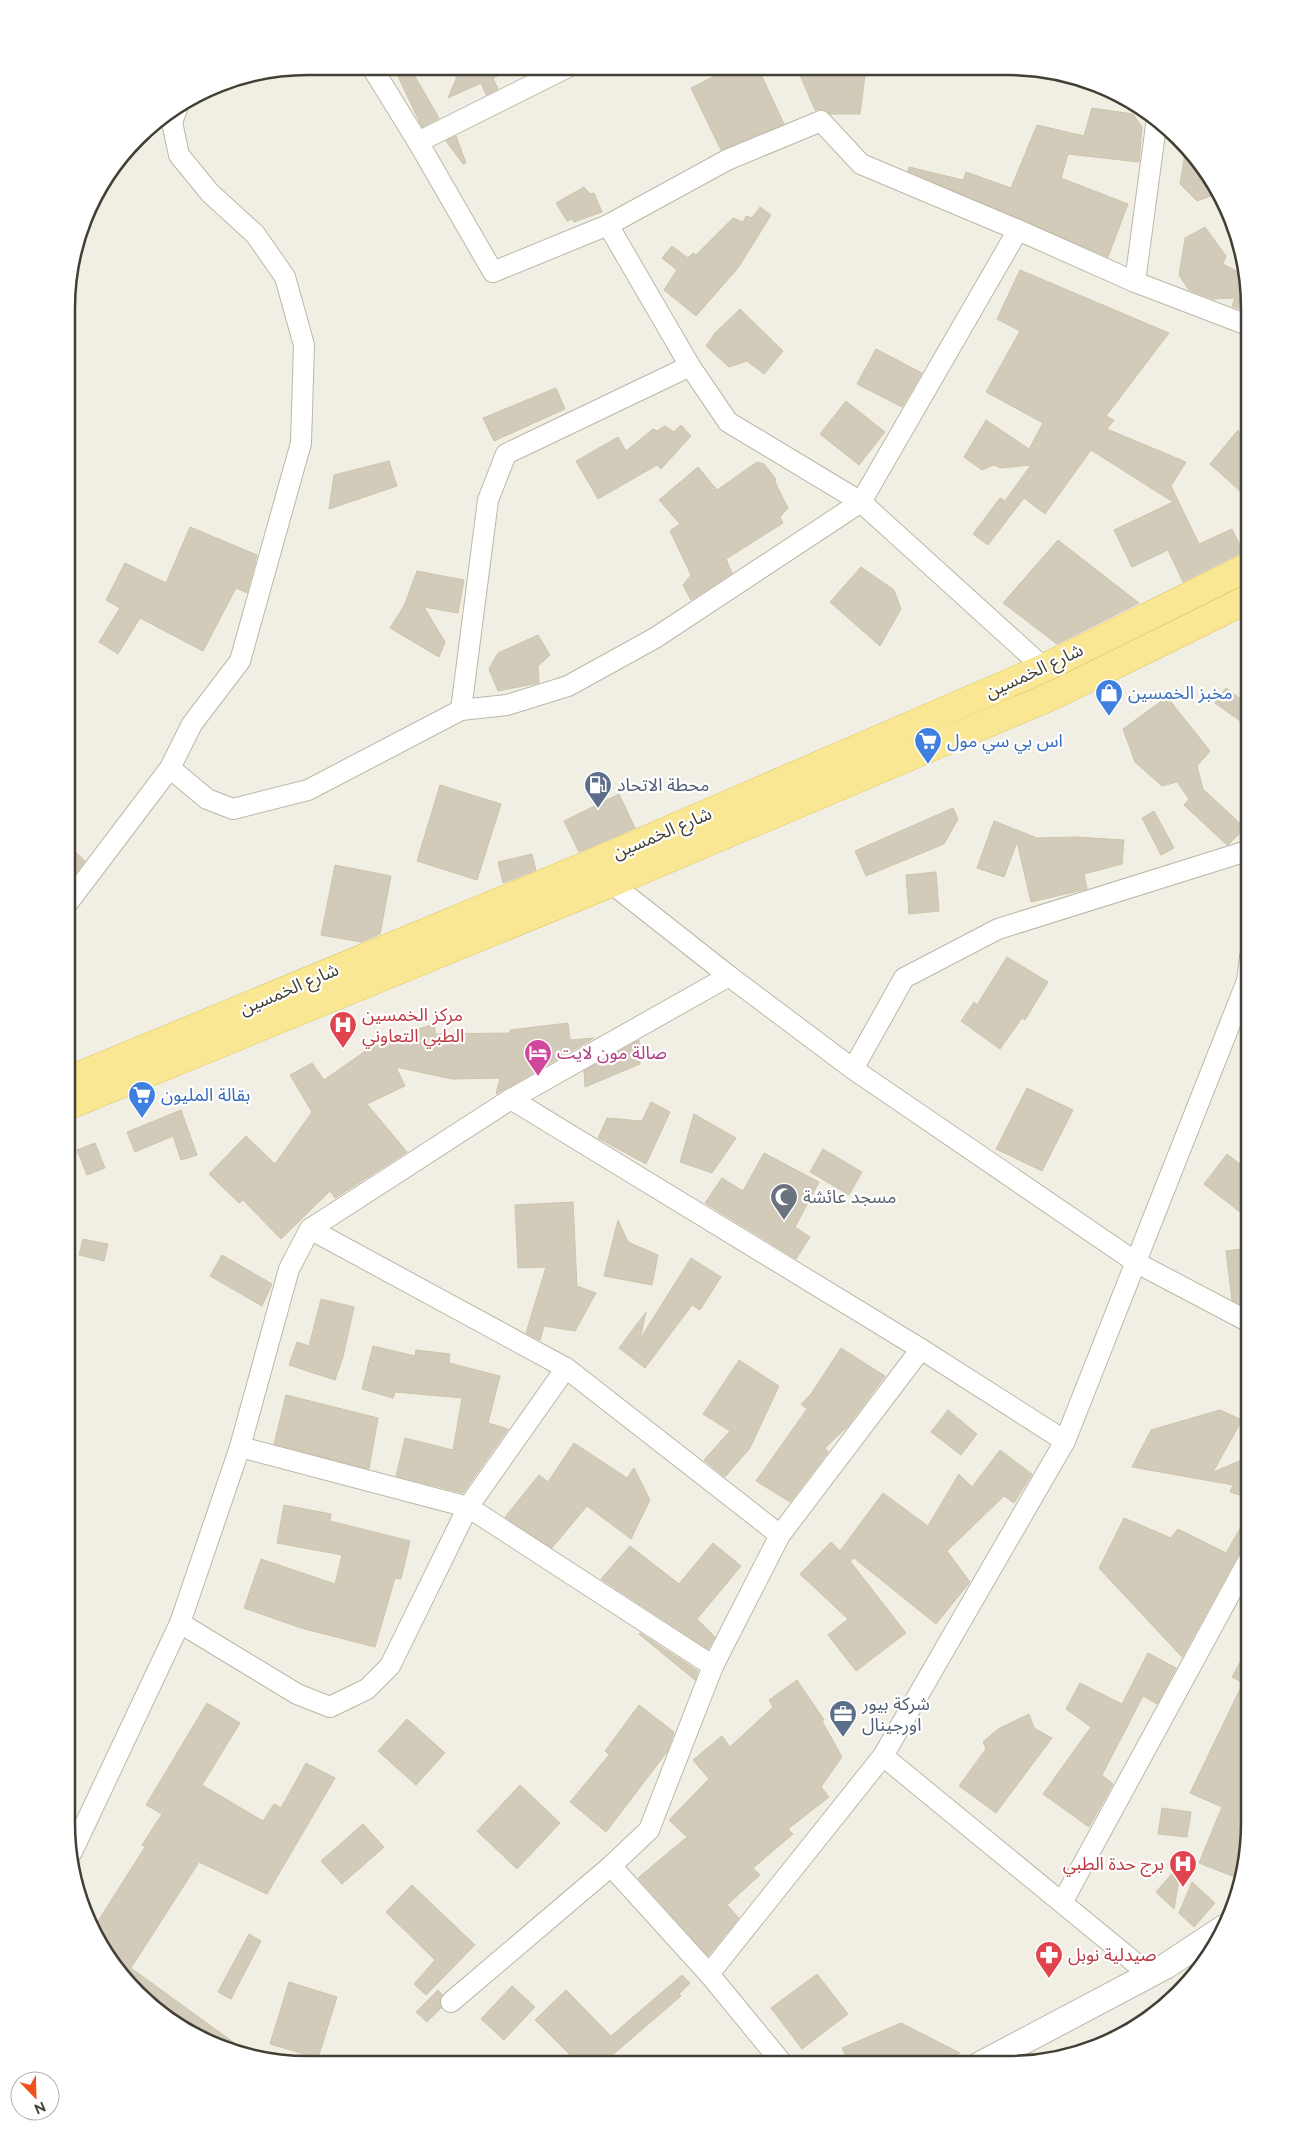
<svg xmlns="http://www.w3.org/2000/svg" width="1316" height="2131" font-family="Raleway,'Noto Sans Arabic',sans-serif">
<rect width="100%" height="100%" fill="#f1efe4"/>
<g fill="#d2cbba" stroke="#cdc4ad">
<path d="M393,66l21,1 -1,6 26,45 -17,9z"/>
<path d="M456,67h61l-24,11 5,11 -12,6 -5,-12 -33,15 8,-19z"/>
<path d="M732,67l26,1 26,56 -63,26 -30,-62z"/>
<path d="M797,68h69l-6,46h-30l-7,-5 -8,1z"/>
<path d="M1092,108l41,6 9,13 -3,35 -71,-8 -7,24 67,26 -20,53 -200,-86 1,-4 54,13 3,-8 45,16 26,-63 47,11z"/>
<path d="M456,136l10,27 -3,1 -17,-23z"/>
<path d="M1186,147l14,14 18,32 -21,8 -17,-17z"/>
<path d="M584,187l6,7 4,-1 8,19 -28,10 -2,-3 -5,2 -11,-18z"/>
<path d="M760,207l11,8 -33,53 -42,48 -32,-26 13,-20 -15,-12 10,-12 16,12 5,-5 3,2 37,-37 10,4 3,-6 6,2z"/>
<path d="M1205,227l21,29 -3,8 19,10 1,-1 7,40 -18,-7 3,-8 -22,1 -24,-9 -10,-15 6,-37z"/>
<path d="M1020,270l149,63 -63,83 8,4 -7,9 79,33 -15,24 28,58 33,-15 11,23 -60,30 -15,-32 -36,17 -18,-37 59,-28 -82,-52 -46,64 -21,-16 -36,47 -15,-11 27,-36 5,3 26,-36 -30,3 -7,-3 -12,5 -18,-13 22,-37 43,29 14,-26 -57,-31 34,-61 -23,-12z"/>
<path d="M740,309l43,42 -19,23 -17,-13 -18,6 -23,-21 9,-13z"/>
<path d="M876,349l46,24 -20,34 -45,-23z"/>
<path d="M556,388l9,21 -71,32 -11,-23z"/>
<path d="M846,401l39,31 -26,33 -39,-31z"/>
<path d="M681,425l10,11 -30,33 -4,-4 -59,34 -22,-38 42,-24 8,14 27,-22 4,2 8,-5 9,6z"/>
<path d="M1238,430l12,26v44l-40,-36z"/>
<path d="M389,461l8,25 -68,23 5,-34z"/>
<path d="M757,462l7,2 11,14 1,6 12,24 -8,9 3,6 -57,36 6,14 -41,27 -8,-15 8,-10 -21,-44 10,-7 -21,-24 39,-33 19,23z"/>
<path d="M190,527l67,28 -10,38 -11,-5 -33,63 -63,-33 -22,36 -19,-12 21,-34 -14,-8 19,-37 41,20z"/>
<path d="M1058,540l81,63 -82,41 -54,-41z"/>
<path d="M861,567l33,23 7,19 -21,37 -50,-44z"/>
<path d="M417,571l47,9 -6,33 -34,-6 21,35 -6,15 -49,-29 14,-22z"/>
<path d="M538,635l12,20 -12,11 1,17 -41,8 -9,-22 9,-16z"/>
<path d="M1226,688l24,18v22l-35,-25z"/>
<path d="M1167,697l43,54 -13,15 6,23 42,39 -16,16 -2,1 -43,-40 5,-6 -12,-17 -15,4 -27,-24 -12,-33z"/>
<path d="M440,785l61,19 -24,76 -60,-19z"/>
<path d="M619,794l16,34 -56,24 -15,-31z"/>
<path d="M953,808l5,11 -14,25 -78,32 -11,-25z"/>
<path d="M1154,811l20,37 -13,7 -19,-37z"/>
<path d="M994,821l43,17 40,-1 47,3 -2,24 -38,10 3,15 -56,13 -14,-60 -13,35 -27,-9z"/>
<path d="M68,845l17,16 -18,23 1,-22z"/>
<path d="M532,854l4,16 -33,13 -5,-21z"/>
<path d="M335,865l56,11 -11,58 -19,8 -40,-7z"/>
<path d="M936,872l3,39 -30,3 -3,-39z"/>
<path d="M1007,957l41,25 -23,38 -3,-2 -22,31 -39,-28 13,-19 3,3z"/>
<path d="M568,1023l2,17 24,-2 -98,56 4,-16 -48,1 -56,-12 9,19 -38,18 40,48 -72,46 -5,-7 -49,48 -38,-39 -4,3 -30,-29 37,-38 29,28 37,-52 -22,-37 22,-12 12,17 40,-28 34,-17 37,-11v10l75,-1v-3z"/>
<path d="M639,1040l1,24 -55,23 -1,-16z"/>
<path d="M1027,1088l46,22 -31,61 -46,-22z"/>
<path d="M651,1102l19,10 -24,52 -48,-26 9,-20 35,3z"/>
<path d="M181,1110l16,45 -16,5 -8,-24 -38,16 -8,-20z"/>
<path d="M694,1114l42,24 -24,35 -32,-11z"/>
<path d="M95,1143l10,25 -18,7 -10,-25z"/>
<path d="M823,1149l39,23 -13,23 -39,-23z"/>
<path d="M764,1153l55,29 -24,45 15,10 -14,22 -91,-56 17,-25 21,13z"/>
<path d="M1227,1154l22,17v30l-9,11 -36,-28z"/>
<path d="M573,1202l4,84 19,7 -21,38 -31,-5 -4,14 -14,-7 20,-66 -28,1 -3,-63z"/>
<path d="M618,1220l10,22 30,13 -6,30 -48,-9z"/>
<path d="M83,1239l25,5 -4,17 -25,-6z"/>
<path d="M1249,1248v61l-17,-9 -6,-49z"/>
<path d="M222,1255l50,29 -10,22 -52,-30z"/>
<path d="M691,1258l30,19 -21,33 -8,-5 -47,63 -26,-20 27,-36 -6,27z"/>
<path d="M321,1299l33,8 -11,50 -8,23 -46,-15 8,-23 12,4z"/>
<path d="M373,1346l42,10 1,-6 34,4 -1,9 51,13 -12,47 20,6 -45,64 -67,-17 9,-38 48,12 9,-52 -67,-6 -2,6 -31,-9z"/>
<path d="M841,1348l44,28 -38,51 -22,21 3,4 -38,50 -34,-21 51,-72 -6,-5 10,-10z"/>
<path d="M739,1360l40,26 -29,62 -25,29 -21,-17 26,-29 -27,-17z"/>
<path d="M286,1395l92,23 -9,51 -95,-25z"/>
<path d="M948,1410l29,24 -16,21 -30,-23z"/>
<path d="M1220,1410l22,10 -29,52 36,-15v41l-19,-6 3,-7 -101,-18 19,-37z"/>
<path d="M574,1443l53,35 7,-10 16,32 -19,39 -44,-33 -35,42 -47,-31 34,-42 9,7z"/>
<path d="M1000,1450l32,24 -18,29 -10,-7 -57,55 23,31 -34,42 -82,-66 -4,3 56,72 -50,38 -28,-36 20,-16 -48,-45 31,-32 9,9 43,-58 45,33 31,-52 13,13z"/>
<path d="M284,1505l47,9 -1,7 80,20 -9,38 -6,-1 -20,69 -74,-19 -57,-20 17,-49 74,25 7,-29 -65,-12z"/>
<path d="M1249,1513v34l-10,6 -57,104 -83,-89 25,-50 47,20 7,-9 48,24z"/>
<path d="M713,1543l28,23 -44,53 18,18 -7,12 -107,-70 29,-33 49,38z"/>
<path d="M640,1633l58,38 -3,9 -56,-46z"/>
<path d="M1249,1646v193l-9,40 -41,-16 23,-56 -32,-14 53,-110 -11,-6z"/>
<path d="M1148,1653l28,15 -19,36 -14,-8 -41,79 11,9 -24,43 -46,-33 48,-67 -25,-18 14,-26 42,21z"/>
<path d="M797,1680l27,40 -2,1 20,36 -21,30 8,10 -41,32 5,5 -40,34 7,7 -33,30 12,13 -31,38 -70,-78 49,-41 -18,-17 40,-41 -16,-19 29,-24 8,11 43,-40 -4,-7z"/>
<path d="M207,1703l33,20 -38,62 61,36 11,-17 7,4 25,-45 29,15 -68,116 -68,-32 -68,106 113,82 -2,3 -26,-7 -55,-31 -45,-45 -23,-41 52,-82 -3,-2 20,-31 -16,-9z"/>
<path d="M639,1705l35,27 -7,20 -61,80 -36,-30 39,-47 -4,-4z"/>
<path d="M1029,1714l5,14 18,10 -56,75 -37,-27 27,-37 -3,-7 15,-13z"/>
<path d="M407,1719l38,34 -29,32 -38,-34z"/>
<path d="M520,1785l40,38 -43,46 -40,-38z"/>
<path d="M1162,1808l29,4 -4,25 -29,-3z"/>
<path d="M363,1824l21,23 -42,37 -21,-23z"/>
<path d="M1182,1862l-8,47 -18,-17z"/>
<path d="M1192,1882l23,21 -21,24 -15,-14z"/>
<path d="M412,1885l63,60 -49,50 -12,-11 21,-24 -49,-48z"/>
<path d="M249,1934l12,7 -30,58 -13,-7z"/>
<path d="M817,1974l31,40 -46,35 -31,-41z"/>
<path d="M682,1975l8,8 -11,11 2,2 -79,68h-23l-44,-44 31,-30 45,46z"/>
<path d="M289,1982l48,15 -19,61 -48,-14z"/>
<path d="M512,1986l23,21 -31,33 -23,-21z"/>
<path d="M438,1990l4,4 -2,4 1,10 -14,14 -11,-10z"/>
<path d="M901,2023l59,30 -27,12h-11l-3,-7 -16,6h-54l-7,-16z"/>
</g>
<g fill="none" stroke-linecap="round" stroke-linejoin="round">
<defs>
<g id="minor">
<path d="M371,66l47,76 75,130 115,-47 119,-65 94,-39 40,43 157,66 117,52 115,44"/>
<path d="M418,142l150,-75"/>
<path d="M608,225l82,141 38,56 133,80 183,166"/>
<path d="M1135,282l22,-164"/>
<path d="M461,710l27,-210 18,-46 184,-88"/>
<path d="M170,768l37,31 26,10 75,-19 153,-80 46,-5 61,-19 87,-48 206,-136 157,-272"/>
<path d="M611,883l118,93 124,93 284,194 112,59"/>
<path d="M67,904l103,-136 22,-44 48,-63 61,-218 3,-98 -19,-68 -30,-43 -45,-41 -31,-38 -7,-33 5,-13"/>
<path d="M853,1069l51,-91 94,-49 252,-79"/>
<path d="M511,1099l410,250 144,92"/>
<path d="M310,1229l256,139 214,167"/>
<path d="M240,1447l228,60 245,159"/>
<path d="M180,1623l117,71 33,13 37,-18 23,-23 78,-159 98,-139"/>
<path d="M883,1756l267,219"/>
<path d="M72,1852l108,-229 60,-176 49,-178 21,-40 201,-130 218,-123"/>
<path d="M611,1866l98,108 74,90"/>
<path d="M1063,1901l186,-342"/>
<path d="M709,1974l174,-218 182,-315 182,-460 3,-24"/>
<path d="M451,2002l160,-136 38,-36 64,-164 67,-131 141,-186"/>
</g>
<path id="tertiary" d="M979,2065l187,-99 59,-39"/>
<g id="primary">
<path d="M67,1081l519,-215 458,-198 206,-102"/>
<path d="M67,1106l544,-223 443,-188 196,-97"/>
</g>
</defs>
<use href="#minor" stroke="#bcb7a7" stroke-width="22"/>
<use href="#tertiary" stroke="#bcb7a7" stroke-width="27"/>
<use href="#primary" stroke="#dec665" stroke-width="29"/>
<use href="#minor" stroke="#fff" stroke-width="20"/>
<use href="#tertiary" stroke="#fff" stroke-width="25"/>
<use href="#primary" stroke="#fae794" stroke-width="28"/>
</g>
<defs>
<symbol id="shop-pin" viewBox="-11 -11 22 30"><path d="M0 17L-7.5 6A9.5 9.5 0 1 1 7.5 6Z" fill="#3f7fe0" stroke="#fff"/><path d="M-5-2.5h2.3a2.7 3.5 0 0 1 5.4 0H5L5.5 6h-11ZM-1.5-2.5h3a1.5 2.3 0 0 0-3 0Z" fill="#fff"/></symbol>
<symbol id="supermarket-pin" viewBox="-11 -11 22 30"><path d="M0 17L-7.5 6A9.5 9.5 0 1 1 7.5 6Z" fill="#3f7fe0" stroke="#fff"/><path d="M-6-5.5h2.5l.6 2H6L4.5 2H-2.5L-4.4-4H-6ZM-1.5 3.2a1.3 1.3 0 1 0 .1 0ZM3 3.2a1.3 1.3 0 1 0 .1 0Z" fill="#fff"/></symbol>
<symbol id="fuel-pin" viewBox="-11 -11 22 30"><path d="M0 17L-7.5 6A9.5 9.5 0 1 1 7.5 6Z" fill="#5c6f8a" stroke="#fff"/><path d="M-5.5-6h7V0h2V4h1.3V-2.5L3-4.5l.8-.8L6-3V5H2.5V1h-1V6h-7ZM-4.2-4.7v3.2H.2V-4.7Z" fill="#fff"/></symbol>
<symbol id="hospital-pin" viewBox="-11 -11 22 30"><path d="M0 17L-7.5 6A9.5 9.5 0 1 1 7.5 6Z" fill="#e0444e" stroke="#fff"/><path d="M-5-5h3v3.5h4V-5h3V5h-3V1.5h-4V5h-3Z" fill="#fff"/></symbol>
<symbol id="hotel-pin" viewBox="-11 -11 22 30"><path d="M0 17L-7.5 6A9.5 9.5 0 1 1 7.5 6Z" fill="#d1479c" stroke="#fff"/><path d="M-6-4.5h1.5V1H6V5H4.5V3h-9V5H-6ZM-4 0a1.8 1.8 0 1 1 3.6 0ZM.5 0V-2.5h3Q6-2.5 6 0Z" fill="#fff"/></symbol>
<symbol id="mosque-pin" viewBox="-11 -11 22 30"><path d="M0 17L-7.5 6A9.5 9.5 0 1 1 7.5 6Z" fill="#6b7280" stroke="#fff"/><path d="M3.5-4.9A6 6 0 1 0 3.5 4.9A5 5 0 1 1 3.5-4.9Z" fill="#fff"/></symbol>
<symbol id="office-pin" viewBox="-11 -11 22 30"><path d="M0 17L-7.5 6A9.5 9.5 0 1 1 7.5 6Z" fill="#5c6f8a" stroke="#fff"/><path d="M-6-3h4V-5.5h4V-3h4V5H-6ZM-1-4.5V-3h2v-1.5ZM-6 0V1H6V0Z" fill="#fff"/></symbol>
<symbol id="pharmacy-pin" viewBox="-11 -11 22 30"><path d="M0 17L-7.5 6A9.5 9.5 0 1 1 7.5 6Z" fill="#e0444e" stroke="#fff"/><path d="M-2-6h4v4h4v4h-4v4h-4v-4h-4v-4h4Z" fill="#fff"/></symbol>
</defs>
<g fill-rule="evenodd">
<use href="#shop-pin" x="1093" y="677" width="32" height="43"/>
<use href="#supermarket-pin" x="912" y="725" width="32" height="43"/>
<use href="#fuel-pin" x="582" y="769" width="32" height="43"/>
<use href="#hospital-pin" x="327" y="1009" width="32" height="43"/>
<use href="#hotel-pin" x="522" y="1037" width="32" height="43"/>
<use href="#supermarket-pin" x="126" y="1079" width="32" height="43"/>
<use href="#mosque-pin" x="768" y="1181" width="32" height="43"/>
<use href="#office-pin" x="827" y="1698" width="32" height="43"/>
<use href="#hospital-pin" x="1167" y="1848" width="32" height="43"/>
<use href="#pharmacy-pin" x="1033" y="1939" width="32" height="43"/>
</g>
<g text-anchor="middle" stroke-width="4.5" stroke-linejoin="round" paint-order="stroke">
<g font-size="18" fill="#433f34" stroke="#fff">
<text transform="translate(1034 671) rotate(-25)" y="6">شارع الخمسين</text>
<text transform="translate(662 833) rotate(-23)" y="6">شارع الخمسين</text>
<text transform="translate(289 989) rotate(-23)" y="6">شارع الخمسين</text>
</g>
<g font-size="18" fill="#366cbe" stroke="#fff" text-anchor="start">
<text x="1128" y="699">مخبز الخمسين</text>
<text x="947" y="747">اس بي سي مول</text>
<text x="161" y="1101">بقالة المليون</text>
</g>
<g font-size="18" fill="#4e5e75" stroke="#fff" text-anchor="start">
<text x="617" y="791">محطة الاتحاد</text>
<text x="862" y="1710">شركة بيور<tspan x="862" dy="21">اورجينال</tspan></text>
</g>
<g font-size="18" fill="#be3a42" stroke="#fff" text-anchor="start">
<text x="362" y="1021">مركز الخمسين<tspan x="362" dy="21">الطبي التعاوني</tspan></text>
<text x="1164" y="1870" text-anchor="end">برج حدة الطبي</text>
<text x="1068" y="1961">صيدلية نوبل</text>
</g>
<g font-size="18" fill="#b23c85" stroke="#fff" text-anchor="start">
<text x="557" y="1059">صالة مون لايت</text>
</g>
<g font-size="18" fill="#5b616d" stroke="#fff" text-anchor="start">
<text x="803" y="1203">مسجد عائشة</text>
</g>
</g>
<path d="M0 0H1316V2131H0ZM308 75H1008A233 233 0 0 1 1241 308V1823A233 233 0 0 1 1008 2056H308A233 233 0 0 1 75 1823V308A233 233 0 0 1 308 75Z" fill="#fff" fill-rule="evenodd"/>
<path fill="none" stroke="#433f34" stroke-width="2.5" d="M308 75H1008A233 233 0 0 1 1241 308V1823A233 233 0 0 1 1008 2056H308A233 233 0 0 1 75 1823V308A233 233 0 0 1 308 75Z"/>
<g transform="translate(35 2096) rotate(157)"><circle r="24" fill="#ffffff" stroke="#b4b2ae"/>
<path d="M0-4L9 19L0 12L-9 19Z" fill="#f1511b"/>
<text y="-8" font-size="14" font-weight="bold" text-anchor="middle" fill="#433f34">N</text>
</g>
</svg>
